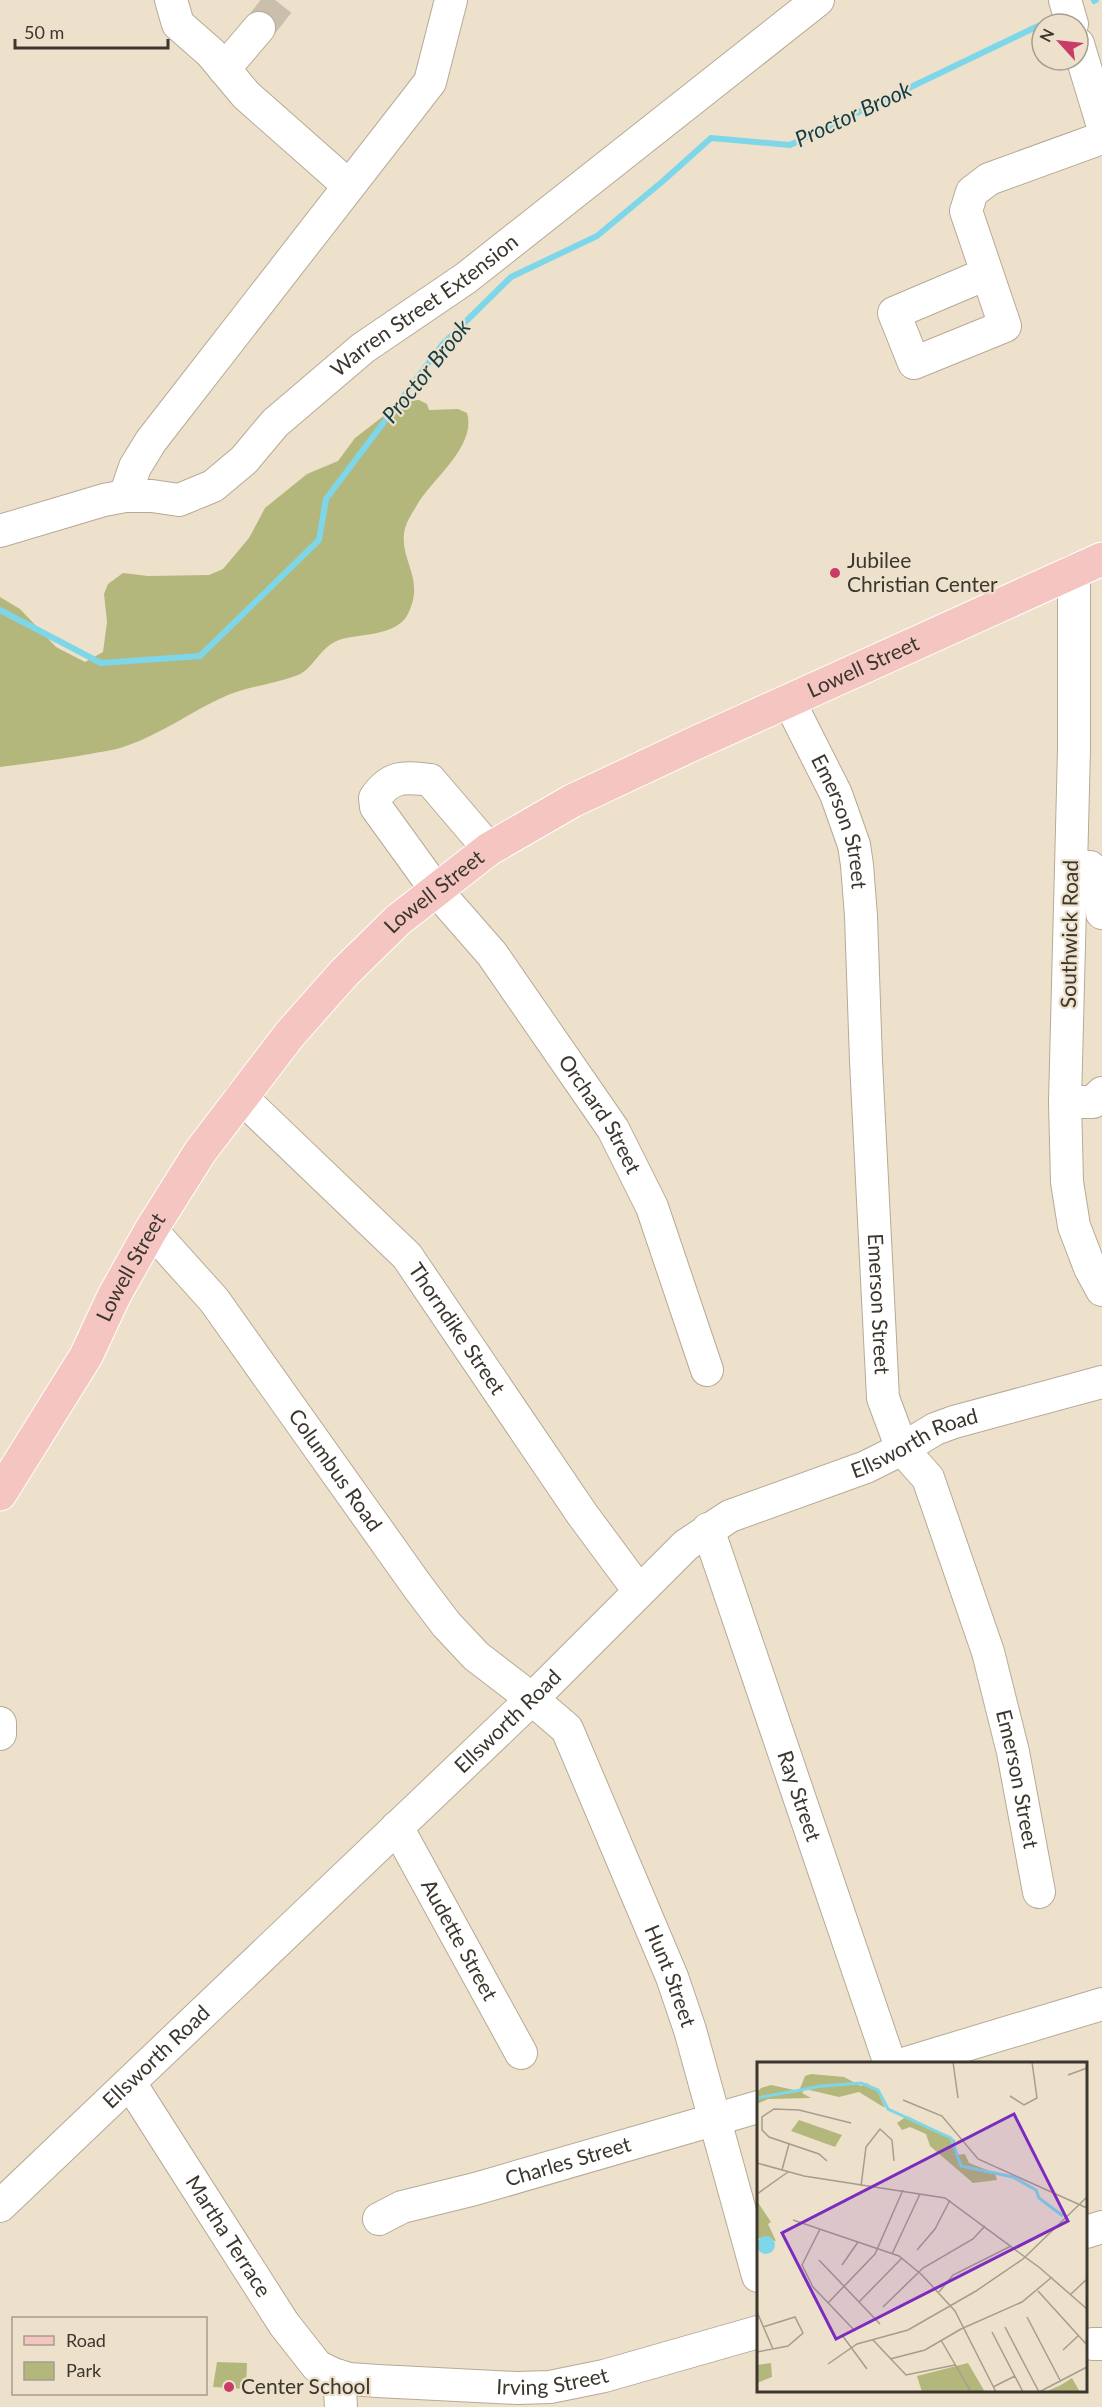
<svg xmlns="http://www.w3.org/2000/svg" width="1102" height="2407" font-family="Lato,sans-serif">
<rect width="100%" height="100%" fill="#eee1cc"/>
<g fill="#b4b77b">
<path d="M419,400l8,4 2,6 29,-1 9,4c10,33 -35,66 -50,92 -5,9 -12,18 -13,29 -3,29 21,45 4,80 -12,23 -48,19 -69,26 -19,7 -26,29 -41,35 -23,9 -48,11 -70,20 -35,15 -66,39 -102,51 -10,4 -21,5 -31,7 -32,6 -63,10 -95,14v-170l20,12 36,38 29,15 18,-10 4,-30 -3,-28 4,-10 15,-11 25,3 61,-1 14,-6 26,-31 16,-30 42,-34 31,-13 17,-23 48,-37z"/>
<path d="M217,2362l30,1 -1,26 -33,-2z"/>
</g>
<g fill="none" stroke-linecap="round" stroke-linejoin="round">
<g stroke="#7ed7e9" stroke-width="6">
<path d="M1094,1l2,-1"/>
<path d="M0,610l101,53 99,-7 119,-116 7,-41 116,-154 69,-68 86,-41 66,-55 48,-43 79,7 248,-119"/>
</g>
<path stroke="#cabfac" stroke-width="32" stroke-dasharray="32 16" stroke-linecap="butt" d="M259,28l22,-28"/>
<defs>
<g id="minor">
<path d="M171,0l7,24 33,29 35,42 103,91"/>
<path d="M1065,0l7,24"/>
<path d="M1078,44l24,79"/>
<path d="M224,69l35,-41"/>
<path d="M986,274l-92,39 20,50 91,-37 -39,-115 6,-19 17,-13 113,-41"/>
<path d="M125,496l10,-29 16,-26 279,-359 21,-82"/>
<path id="s1" d="M0,531l104,-31 21,-4h27l27,4 34,-14 31,-26 31,-37 88,-75 103,-70 352,-278"/>
<path d="M1074,571v179l-9,352 2,80 7,44 16,42 12,22"/>
<path id="s2" d="M789,701l47,93 18,51 3,20 4,51 5,145 17,337 19,51 26,29 60,174 25,100 26,140"/>
<path id="s3" d="M489,849l-59,-69c-26,-3 -39,-5 -55,18l1,9 60,83 56,64 121,175 39,78 55,163"/>
<path d="M1072,866l18,1 11,11 1,35"/>
<path id="s4" d="M241,1097l166,159 175,258 57,77"/>
<path d="M1065,1102h28l9,-9"/>
<path id="s5" d="M151,1230l63,70 204,287 28,37 30,32 56,43 35,30 105,248 18,53 68,246"/>
<path id="s6" d="M708,1529l182,535"/>
<path d="M0,1723v11"/>
<path id="s7" d="M397,1827l124,226"/>
<path d="M903,2064l199,-60"/>
<path id="s8" d="M130,2083l154,241 33,42 16,8 16,5 29,2 139,7 33,-1 54,-11 154,-44"/>
<path id="s9" d="M0,2206l532,-507 154,-154 44,-29 136,-49 36,-18 33,-20 19,-7 148,-40"/>
<path id="s10" d="M379,2219l23,-12 73,-18 283,-82"/>
<path d="M1086,2232l16,-5"/>
<path d="M1093,2344h9"/>
<path d="M339,2376l2,31"/>
</g>
<g id="major">
<path id="s11" d="M0,1494l86,-138 28,-60 37,-66 49,-78 90,-118 54,-61 54,-53 91,-71 83,-48 119,-56 411,-186"/>
</g>
</defs>
<use href="#minor" stroke="#b6aa96" stroke-width="34"/>
<use href="#major" stroke="#fff" stroke-width="35"/>
<use href="#minor" stroke="#fff" stroke-width="32"/>
<use href="#major" stroke="#f5c5c2" stroke-width="33"/>
</g>
<g fill="#ca3c68" stroke="#eee1cc" stroke-width="2">
<circle cx="835" cy="573" r="6"/>
<circle cx="229" cy="2387" r="6"/>
</g>
<g text-anchor="middle" stroke-width="4.5" stroke-linejoin="round" paint-order="stroke">
<g font-size="21" fill="#3b362e" stroke="#eee1cc">
<text dy="7" stroke="none"><textPath href="#s1" startOffset="500">Warren Street Extension</textPath></text>
<text dy="7" stroke="none"><textPath href="#s11" startOffset="1234">Lowell Street</textPath></text>
<text dy="7" stroke="none"><textPath href="#s2" startOffset="132">Emerson Street</textPath></text>
<text dy="7" stroke="none"><textPath href="#s11" startOffset="748">Lowell Street</textPath></text>
<text transform="translate(1070 934) rotate(-89)" y="7">Southwick Road</text>
<text dy="7" stroke="none"><textPath href="#s3" startOffset="543">Orchard Street</textPath></text>
<text dy="7" stroke="none"><textPath href="#s11" startOffset="262">Lowell Street</textPath></text>
<text dy="7" stroke="none"><textPath href="#s2" startOffset="618">Emerson Street</textPath></text>
<text dy="7" stroke="none"><textPath href="#s4" startOffset="318">Thorndike Street</textPath></text>
<text dy="7" stroke="none"><textPath href="#s9" startOffset="1204">Ellsworth Road</textPath></text>
<text dy="7" stroke="none"><textPath href="#s5" startOffset="303">Columbus Road</textPath></text>
<text dy="7" stroke="none"><textPath href="#s9" startOffset="702">Ellsworth Road</textPath></text>
<text dy="7" stroke="none"><textPath href="#s2" startOffset="1120">Emerson Street</textPath></text>
<text dy="7" stroke="none"><textPath href="#s6" startOffset="282">Ray Street</textPath></text>
<text dy="7" stroke="none"><textPath href="#s7" startOffset="129">Audette Street</textPath></text>
<text dy="7" stroke="none"><textPath href="#s5" startOffset="921">Hunt Street</textPath></text>
<text dy="7" stroke="none"><textPath href="#s9" startOffset="216">Ellsworth Road</textPath></text>
<text dy="7" stroke="none"><textPath href="#s10" startOffset="198">Charles Street</textPath></text>
<text dy="7" stroke="none"><textPath href="#s8" startOffset="182">Martha Terrace</textPath></text>
<text dy="7" stroke="none"><textPath href="#s8" startOffset="578">Irving Street</textPath></text>
</g>
<g font-size="21" fill="#3b362e" stroke="#eee1cc" text-anchor="start">
<text x="847" y="568">Jubilee<tspan x="847" dy="24">Christian Center</tspan></text>
<text x="241" y="2394">Center School</text>
</g>
<g font-size="22" font-style="italic" fill="#133d45" stroke="#eee1cc">
<text transform="translate(853 114) rotate(-25)" y="8">Proctor Brook</text>
<text transform="translate(426 371) rotate(-51)" y="8">Proctor Brook</text>
</g>
</g>
<g transform="translate(757 2062)">
<rect width="330" height="330" fill="#eee1cc"/>
<path d="M54,12l33,3 17,9 6,-3 11,9 7,16 -26,-16 -20,5 -34,-8 -3,4 9,5 -43,1 -11,5v-12l4,-4 10,-3 28,6 6,-15zM150,54l48,24v15l10,-1 4,9 26,10 2,7 -24,3 -43,-37 -4,-12 -16,-7 -8,3 -5,-7zM42,58l43,15 -7,12 -44,-16zM0,139l14,21 -3,2 8,17 -19,-3zM14,301l1,14 -15,6v-18zM211,301l17,29h-63l-5,-16zM315,316l8,14h-35l16,-7z" fill="#b4b77b"/>
<path d="M0 183a9 9 0 1 1 18 0a9 9 0 1 1-18 0Z" fill="#7ed7e9"/>
<path fill="none" stroke="#7ed7e9" stroke-width="3" d="M0,36l65,-12 39,-3 17,7 10,19 63,29 10,28 52,11 23,13 3,8 24,18"/>
<path fill="none" stroke="#a69d8d" stroke-width="1.5" d="M196,0l5,36M227,0h29M311,13l19,-7M253,34l14,9 13,-7 -5,-36M146,38l39,16 36,43 109,49M70,99l-8,-7 -50,-17 -7,-7v-13l12,-8 25,1 52,13M0,101l47,13 141,22 95,70 47,41M25,108l7,-26M104,124l5,-39 14,-18 12,11 2,21M0,132l31,-22M36,158l106,36 23,19 33,36 41,81M63,167l-18,36 11,22 42,44M160,188l18,-21 15,-29M135,192l28,-60M62,198l61,64M85,203l16,-23M281,229l49,54M182,230l14,-17 58,-29M314,232l16,-15M102,240l43,-44M71,241l47,-49 28,-64M126,245l40,-39 50,-29 12,-13M0,250l16,37M270,255l34,65M248,265l34,65M235,270l31,60M85,273l25,34M116,278l33,35 49,-10M184,278l30,52M306,288l15,-14M0,290l31,-6 15,-13 -8,-16 -32,10M133,297l35,-9 36,-21 61,-27 30,-25M71,302l29,-20 51,-14 68,-39 47,-32 64,-62M236,325l22,-11M282,330l48,-25"/>
<path fill="#7b2cbf" fill-opacity="0.15" stroke="#7b2cbf" stroke-width="3" d="M257,52l54,107 -232,118 -54,-106z"/>
<rect width="330" height="330" fill="none" stroke="#3b362e" stroke-width="3"/>
</g>
<rect x="12" y="2317" width="195" height="78" fill="#eee1cc" stroke="#a69d8d" stroke-width="1.5"/>
<rect x="24" y="2336" width="30" height="9" fill="#f5c5c2" stroke="#a69d8d" stroke-width="1.5"/>
<text x="66" y="2347" font-size="18" fill="#3b362e">Road</text>
<rect x="24" y="2362" width="30" height="18" fill="#b4b77b" stroke="#a69d8d" stroke-width="1.5"/>
<text x="66" y="2377" font-size="18" fill="#3b362e">Park</text>
<g transform="translate(1060 42) rotate(297)"><circle r="28" fill="#eee1cc" stroke="#a69d8d" stroke-width="1.5"/>
<path d="M0-4.5L10 22L0 15L-10 22Z" fill="#ca3c68"/>
<text y="-9" font-size="16" font-weight="bold" text-anchor="middle" fill="#3b362e">N</text>
</g>
<path d="M15 39v9h153v-9" fill="none" stroke="#3b362e" stroke-width="3"/>
<text x="24" y="39" font-size="18" fill="#3b362e" stroke="#eee1cc" stroke-width="4.5" paint-order="stroke">50 m</text>
</svg>
